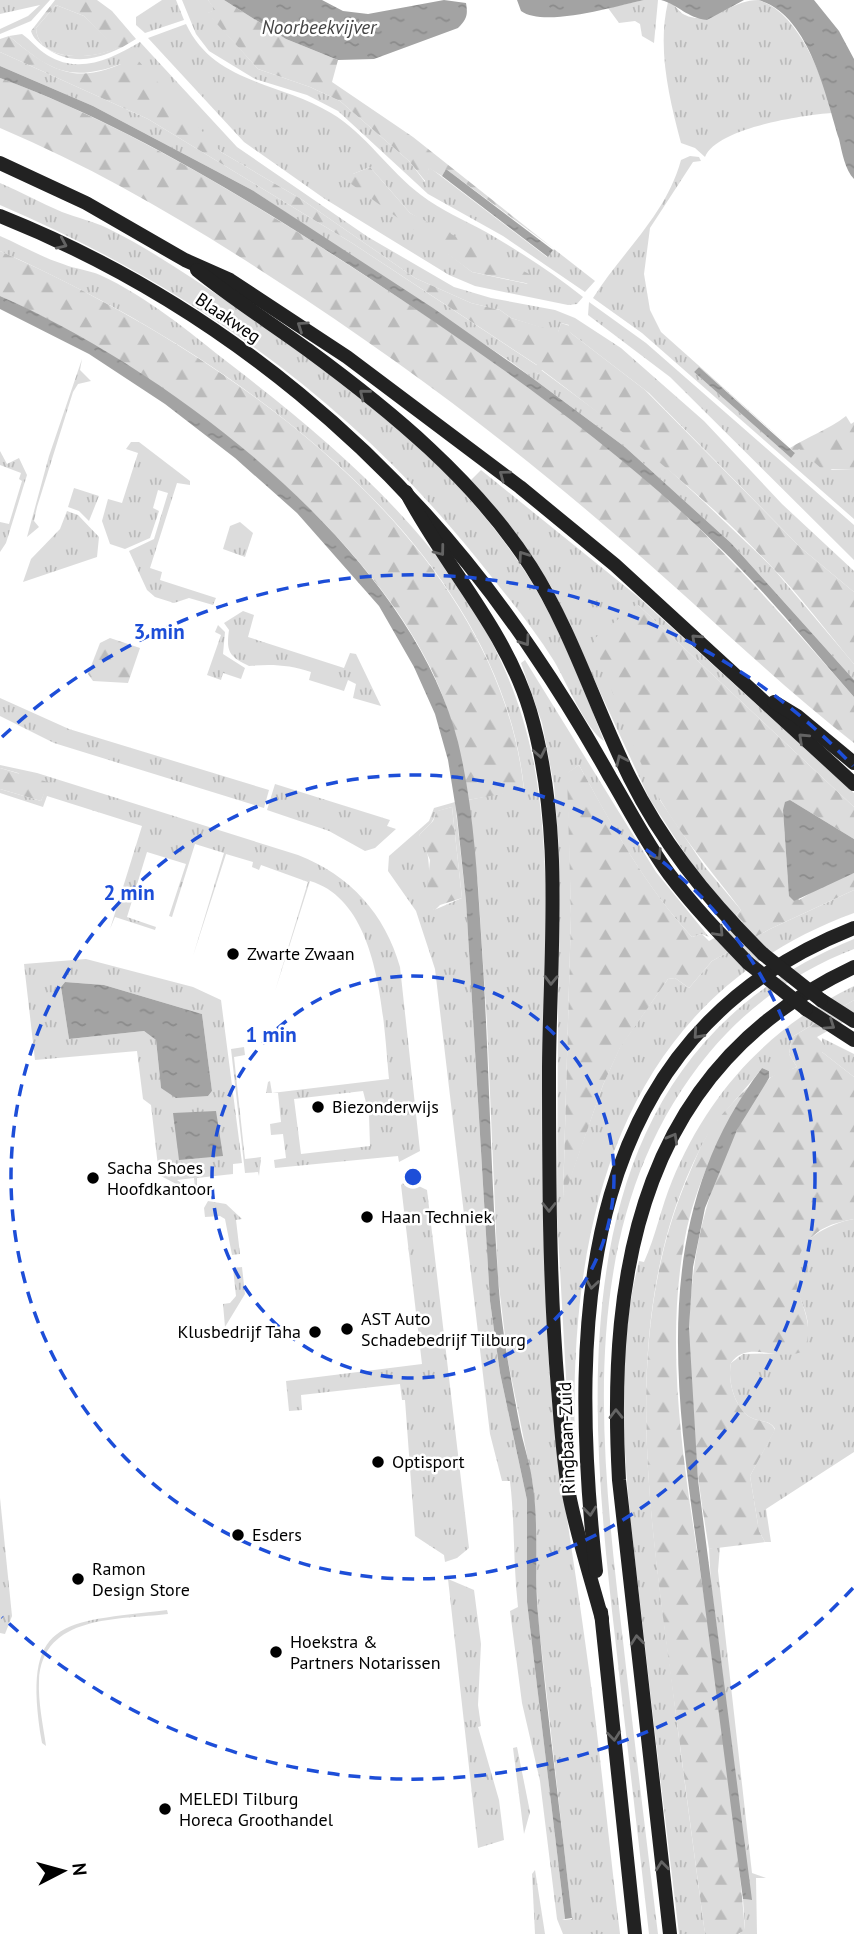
<svg xmlns="http://www.w3.org/2000/svg" width="854" height="1934" font-family="'PT Sans',sans-serif">
<defs>
<pattern id="grass-tufts" width="24" height="20" patternUnits="userSpaceOnUse" patternTransform="scale(1.75)"><rect width="24" height="20" fill="#dcdcdc"/><path d="M3 7l-1-3M5 7V3M7 7l1-3M15 17l-1-3M17 17v-4M19 17l1-3" fill="none" stroke="#bbb"/></pattern>
<pattern id="forest-firs" width="22" height="20" patternUnits="userSpaceOnUse" patternTransform="scale(1.75)"><rect width="22" height="20" fill="#dcdcdc"/><path d="M5 1l3.5 6h-7zM16 11l3.5 6h-7z" fill="#bbb"/></pattern>
<pattern id="water-ripples" width="26" height="14" patternUnits="userSpaceOnUse" patternTransform="scale(1.75)"><rect width="26" height="14" fill="#a3a3a3"/><path d="M2 4q2-2 4 0t4 0M15 11q2-2 4 0t4 0" fill="none" stroke="#8b8b8b"/></pattern>
</defs>
<rect width="100%" height="100%" fill="#fff"/>
<g fill="url(#grass-tufts)" fill-rule="evenodd">
<path d="M0,0h50l-19,21 -31,13v-5l28,-13 12,-11 -40,9z"/>
<path d="M162,0h14l8,20 -39,13 -9,-8v-8z"/>
<path d="M182,0h26l8,10 -8,3 50,56 52,18 30,14 69,60 16,21 4,-15 118,90 7,-8 41,32 -10,11 -82,-56 -75,-42 -90,-83 -31,-16 -52,-16 -46,-28 -13,-17z"/>
<path d="M644,0h14l-4,43 -12,-7 -2,-12 -5,-3 -16,2 -11,-15z"/>
<path d="M758,0c40,11 65,77 74,113 -30,2 -115,15 -127,44l-10,-9 -14,-5c-12,-46 -24,-95 -13,-141 8,2 10,10 17,13 26,12 45,-15 73,-15z"/>
<path d="M56,5l28,11 33,32c-22,11 -79,16 -81,-20z"/>
<path d="M186,24c28,60 95,58 145,89 35,21 58,58 90,82 20,15 43,25 65,37 33,19 67,41 97,65l-6,7 -9,1 -93,-19 -26,-11 -124,-76 -81,-57 -96,-104zM370,167l40,46 118,71 -56,-12 -51,-39 -68,-59z"/>
<path d="M22,34c9,6 15,15 25,21 32,20 64,4 93,-13l97,105 131,90 86,50 37,11 64,12 20,8 46,30 83,73 78,83 72,67v21l-53,-44 -152,-155 -77,-59 -5,-5 2,-4 -8,-2 -3,10 -47,-15 -11,-8 -29,-7 -56,-25 -114,-79 -80,-47 -100,-88c-52,19 -72,6 -112,-28z"/>
<path d="M0,52l148,67 204,124 186,123 -3,5 3,3 3,-4 100,74 62,57 69,66 82,97v16l-123,-137 -106,-96 -114,-85 -259,-172 -159,-84 -93,-40z"/>
<path d="M690,156l9,1 2,4 -8,1 -43,66 -6,46 6,36 11,22 129,115 -91,-80 -5,5 97,86 7,-10 34,22h22v49l-212,-186 -49,-35c29,-46 73,-83 88,-138z"/>
<path d="M0,183c21,9 41,20 62,29 15,6 31,9 45,16 43,21 83,49 123,75 107,71 217,153 290,261 37,55 60,115 84,177 -18,-11 -38,-60 -50,-80 -23,-37 -53,-72 -80,-106 -127,-157 -289,-271 -474,-350z"/>
<path d="M0,236c21,9 41,21 63,28 12,5 26,6 37,11 48,22 89,57 130,89 145,112 282,233 308,425 14,100 5,203 4,304 -1,79 2,157 5,236 4,105 24,208 38,312 14,97 23,195 35,293h-57l-6,-15 -17,-138 -18,-78 -12,-92 8,-4c-5,-42 -3,-84 -8,-126h-8l-12,-47 -55,-465 -19,-58 -28,-40 1,-15 40,-35 5,-13 21,-6 11,99 24,400 10,72 27,127v101l38,318 -3,1 10,-1 -34,-301 -5,-133 -25,-124 -10,-83 -11,-254 -9,-138 -10,-86 56,-11c-26,-255 -309,-443 -524,-538zM452,807l10,91 -28,12c-9,-26 1,-56 -15,-75l12,-12 7,-12z"/>
<path d="M589,302l57,41 208,182v35l-184,-183 -82,-62z"/>
<path d="M82,359l-2,11 11,11 -13,3 -5,8 -36,115 -3,14 5,6 -12,10 22,-81z"/>
<path d="M131,442h8l51,39v4l-13,-2 -27,85 12,4 -2,8 56,18 -3,7 -24,-7 -15,5 -19,-6 -8,-7 -18,-39 25,-12 14,-46 -10,-3 -5,18 6,3 -9,27 -25,11 -15,-5 -8,-23 6,-22 14,4 16,-50 -12,-4z"/>
<path d="M0,451l7,13 12,-6 8,17 -21,68 -6,9v-30l9,2 13,-43 -3,-2 2,-6 -21,-8z"/>
<path d="M481,470l156,126 217,197v14l-216,-202 22,195 45,67 36,43 -5,5 2,6 -48,-60 -41,-63 -97,-210 -21,-32 -60,-76z"/>
<path d="M74,488l25,8 -10,25 -10,-10 -11,-4z"/>
<path d="M67,511l11,4 21,22 -2,20 -74,25 8,-23 29,-30z"/>
<path d="M240,522l13,11 -8,24 -22,-8 7,-23z"/>
<path d="M243,611l11,4 -6,22 96,31 6,-15 6,1 25,52 -28,-8 3,-14 -8,-4 -4,11 -35,-11 2,-8c-22,-7 -38,-8 -62,-6 -20,-10 -23,-14 -20,-36l-5,-7z"/>
<path d="M218,625l7,7 -2,22 22,14 -4,11 -18,-6 -2,7 -14,-5 14,-40 -6,-3z"/>
<path d="M525,660l131,212 53,65 -7,-3 -10,3c-47,-51 -80,-111 -113,-172l-11,8 3,142 -8,283 40,-113 17,-38 48,-68 7,-1 14,10 23,-27 58,-32 84,-39v23c-235,86 -286,309 -279,534l-5,2 -13,-233 2,-368 -5,-63 -12,-62 -21,-60z"/>
<path d="M0,698l69,31 200,61 -5,18 -210,-65 -54,-27z"/>
<path d="M0,765l37,8 261,82c52,20 87,59 102,112l20,184 -21,11 -1,-6 -123,12 -1,-8 12,-2 -3,-24 -12,1 -1,-11 11,-2 -3,-29h-12l2,-11 2,-1 2,12 117,-14c-6,-60 -8,-177 -79,-198l-35,110 33,-109 -47,-17 -2,5 -7,-3 1,-5 -27,-8 -33,102 31,-103 -29,-9 -23,73 -3,-1 17,-52 -39,-12 -20,65 29,10 -1,3 -40,-13 -5,12 32,-103 -95,-30 -4,11 -43,-14v-4l41,12 3,-8 3,1 -29,-21 -18,-5zM363,1091l6,23 1,32 -69,8 -7,-55z"/>
<path d="M275,784l115,36 -3,6 9,3 -21,19 -10,3 -36,-20 -62,-21z"/>
<path d="M854,939v10c-56,21 -107,58 -145,104 -137,165 -109,391 -86,588 11,98 23,195 35,293h-9c-11,-99 -23,-198 -34,-297 -30,-260 -56,-577 239,-698z"/>
<path d="M86,959l107,28 28,13 21,163 -9,1v10l-36,4v8h-2l-1,-8 -17,2 10,7 -3,1 -25,-13 -8,-70 -8,-6 -6,-48 -102,9 -11,-96zM65,982l39,3 98,29 10,77 -4,5 -47,-8 -5,-48 -12,-9 -75,8 -8,-52z"/>
<path d="M854,986v14l-62,37 -3,17 8,13 -28,11v-7l-7,-3c-20,27 -46,49 -61,79 -82,159 -54,350 -31,520 11,89 23,178 35,267h-26c-13,-108 -26,-215 -38,-323 -13,-113 -31,-237 -2,-350l5,1c12,-26 17,-55 28,-81 36,-88 97,-154 182,-195z"/>
<path d="M822,1038l32,16v23l-32,-25z"/>
<path d="M244,1047l1,8 -11,2 11,102 16,-2 -2,19 -1,-4 -13,1 -14,-124z"/>
<path d="M406,1180l21,10 42,358 -12,10 -12,4 -1,-7 -29,-19 -10,-136h-3l-2,-16 -99,11 1,15 -13,1 -3,-30 136,-17 -21,-179z"/>
<path d="M208,1201l18,3 16,15 -6,1 4,34 -8,1 -7,-36 -5,-3 -15,1 -1,-9z"/>
<path d="M854,1219v233l-88,57 5,33h-6l-6,-11 -9,-55 25,-47c-4,-9 -15,-7 -23,-11 -17,-8 -25,-38 -21,-55l12,-9 55,-1c3,-7 10,-17 10,-26 0,-16 -11,-32 -14,-48 -6,-35 32,-55 60,-60z"/>
<path d="M242,1267l3,27 -20,33 -2,-23 7,-1 6,-7 -3,-28z"/>
<path d="M0,1498l12,118 -7,18 -5,-1z"/>
<path d="M720,1546l-2,25 34,302 14,5h-10l1,56h-18l6,-5 -2,-30 8,1 -40,-316 -2,-35z"/>
<path d="M448,1579l26,11 7,54 -3,61 3,21 -3,1 21,73 5,40 -26,8z"/>
<path d="M167,1610l1,4c-49,6 -126,0 -129,67 -1,21 4,44 7,65l-4,-3c-21,-126 19,-120 125,-133z"/>
<path d="M517,1747l13,65 -6,22 -11,-86z"/>
<path d="M535,1870l10,64h-10l-3,-60z"/>
</g>
<g fill="url(#forest-firs)" fill-rule="evenodd">
<path d="M55,0h42l15,11 24,28c-28,18 -61,30 -90,9 -7,-5 -13,-10 -15,-17zM56,5l28,11 32,32c-22,11 -78,16 -80,-20z"/>
<path d="M208,0h16l62,39 52,21 -6,22 81,55 141,112 -108,-80 -4,7 -13,-8 -3,14 -17,-21 -69,-60 -30,-14 -52,-18 -51,-56 8,-3z"/>
<path d="M9,36c45,38 70,51 126,21l86,95 80,47 114,79 56,25 29,7 11,8 47,14 3,-9 9,3 -2,3 4,5 73,56 156,158 53,44v72c-27,-32 -53,-67 -82,-97 -70,-74 -149,-136 -230,-197l-4,4 -4,-3 3,-6 -185,-122 -204,-124 -148,-67v-13z"/>
<path d="M0,78c117,43 240,116 344,184 96,63 196,126 284,201 83,70 154,152 226,234v46c-82,-64 -156,-138 -236,-206 -108,-94 -223,-180 -344,-258 -87,-57 -177,-110 -274,-151z"/>
<path d="M370,167l40,46 127,65 -2,7 -63,-13 -129,-94z"/>
<path d="M0,251c216,96 497,283 524,539l-56,10c-7,-44 -16,-86 -35,-127 -75,-157 -278,-307 -433,-377z"/>
<path d="M846,416l5,8 3,-2v48l-32,-1 -23,-20 -4,4 -5,-5c19,-12 38,-18 56,-32z"/>
<path d="M637,604l217,203v32l-64,-39 -7,10 5,71 11,19 30,-18 25,-9v17l-84,39 -58,32 -23,27 -14,-10 -7,1 -48,69 -17,37 -40,115 8,-285 -4,-142 12,-8c33,60 66,121 113,172l10,-3 7,7 34,-19 -7,-7 5,-5c-27,-36 -57,-70 -80,-109 -29,-48 -46,-104 -66,-155v-8z"/>
<path d="M110,638l30,10 -12,35 -35,-2 -5,-7 12,-31z"/>
<path d="M0,768l51,15 -4,11h-3l-3,7 -41,-12z"/>
<path d="M452,807l10,91 -22,7 -6,6 -7,-19 3,-32 -11,-25 14,-14 4,-10z"/>
<path d="M854,1000v16l-37,21 7,7 -2,8 32,25v142c-21,4 -38,9 -50,28 -26,39 19,68 -1,104 -21,12 -56,-12 -72,12 -4,17 4,47 21,55 8,4 19,2 23,12l-25,46 9,55 6,11 -56,7c-22,-133 -39,-279 21,-404 10,-21 21,-48 38,-65 6,-7 20,-10 29,-13l-8,-13 3,-17z"/>
<path d="M748,1087c-27,46 -53,98 -63,151 -21,111 -1,228 16,339 18,116 34,235 44,353l-7,4h-33c-12,-88 -23,-175 -35,-263 -21,-161 -48,-338 17,-492 9,-21 17,-44 32,-61 9,-11 19,-21 29,-31z"/>
</g>
<g fill="url(#water-ripples)">
<path d="M224,0h98l21,11 25,3 76,-14 22,3c2,12 1,16 -8,25l-84,31 -36,1 -52,-21z"/>
<path d="M517,0h127c-28,6 -100,28 -123,11z"/>
<path d="M661,0h83l-37,20c-20,-2 -28,-15 -46,-20z"/>
<path d="M758,0h56l25,31 15,28v120c-9,-9 -12,-27 -15,-40 -13,-42 -30,-126 -81,-139z"/>
<path d="M0,66l93,40 159,84 181,118 98,69 94,70 106,96 123,137v17c-45,-51 -87,-104 -136,-151 -107,-104 -228,-188 -352,-270 -113,-74 -238,-151 -366,-198z"/>
<path d="M446,169l107,81 -5,7 -106,-81z"/>
<path d="M0,296c171,75 410,256 458,446 15,62 19,128 23,192 8,114 9,228 17,342 3,53 13,104 23,156 4,18 10,35 12,54 6,42 1,86 5,129 9,101 23,202 34,303l-7,1 -38,-317v-102l-27,-127 -10,-72 -24,-400 -9,-85 -9,-56 -13,-46 -21,-47 -35,-61 -82,-93 -62,-55 -70,-54 -76,-50 -89,-45z"/>
<path d="M699,367l96,86 -4,5 -97,-86z"/>
<path d="M790,800l64,39v34l-60,28 -5,-5 -6,-86 2,-8z"/>
<path d="M65,982l39,3 98,29 10,77 -4,5 -32,2 -15,-10 -5,-48 -12,-9 -75,8 -8,-52z"/>
<path d="M762,1068l7,3v7l-32,52 -32,78 -12,59 -4,61 9,152 54,420 -9,-1c-14,-105 -27,-210 -41,-315 -24,-179 -59,-360 60,-516z"/>
<path d="M216,1111l7,45 -44,4 -6,-47z"/>
</g>
<g fill="none" stroke-linecap="round" stroke-linejoin="round">
<g stroke="#222" stroke-width="14">
<path d="M0,163l86,40 99,57 45,20 117,77 173,130 95,78 239,219"/>
<path d="M0,216c218,87 403,242 533,436 28,41 53,82 77,125 19,32 37,67 59,97 24,32 52,61 79,89"/>
<path d="M197,270c36,29 74,53 111,80 83,61 167,130 223,217 42,66 64,141 99,211 33,66 80,124 133,176"/>
<path d="M406,492c39,75 99,136 124,219 34,116 20,237 19,356 0,107 0,215 9,322 3,35 5,71 11,105 8,42 22,84 33,125"/>
<path d="M774,702l23,14 57,47"/>
<path d="M821,1000l33,21"/>
<path d="M806,1009l48,31"/>
<path d="M596,1571c-28,-254 -19,-534 258,-643"/>
<path d="M601,1612l34,322"/>
<path d="M670,1934l-51,-454c-12,-213 23,-414 235,-513"/>
</g>
<g stroke="#222" stroke-width="14">
<path d="M763,954l58,46"/>
<path d="M748,963l58,46"/>
</g>
</g>
<defs><path id="oneway-chevron" d="M-2-3.5L2.5 0L-2 3.5" fill="none" stroke-width="1.6" stroke-linecap="round" stroke-linejoin="round" transform="scale(1.75)"/></defs>
<g stroke="#646464">
<use href="#oneway-chevron" transform="translate(62 244) rotate(24)"/>
<use href="#oneway-chevron" transform="translate(302 326) rotate(-146)"/>
<use href="#oneway-chevron" transform="translate(364 394) rotate(-141)"/>
<use href="#oneway-chevron" transform="translate(504 475) rotate(-143)"/>
<use href="#oneway-chevron" transform="translate(440 551) rotate(53)"/>
<use href="#oneway-chevron" transform="translate(523 556) rotate(-125)"/>
<use href="#oneway-chevron" transform="translate(696 639) rotate(-137)"/>
<use href="#oneway-chevron" transform="translate(525 641) rotate(55)"/>
<use href="#oneway-chevron" transform="translate(803 738) rotate(-137)"/>
<use href="#oneway-chevron" transform="translate(540 753) rotate(79)"/>
<use href="#oneway-chevron" transform="translate(621 760) rotate(-115)"/>
<use href="#oneway-chevron" transform="translate(657 855) rotate(57)"/>
<use href="#oneway-chevron" transform="translate(719 932) rotate(47)"/>
<use href="#oneway-chevron" transform="translate(551 980) rotate(91)"/>
<use href="#oneway-chevron" transform="translate(830 1025) rotate(34)"/>
<use href="#oneway-chevron" transform="translate(698 1034) rotate(132)"/>
<use href="#oneway-chevron" transform="translate(673 1138) rotate(-61)"/>
<use href="#oneway-chevron" transform="translate(549 1207) rotate(90)"/>
<use href="#oneway-chevron" transform="translate(592 1284) rotate(98)"/>
<use href="#oneway-chevron" transform="translate(616 1414) rotate(-91)"/>
<use href="#oneway-chevron" transform="translate(590 1511) rotate(84)"/>
<use href="#oneway-chevron" transform="translate(637 1640) rotate(-96)"/>
<use href="#oneway-chevron" transform="translate(614 1736) rotate(84)"/>
<use href="#oneway-chevron" transform="translate(662 1866) rotate(-96)"/>
</g>
<g fill="none" stroke="#1d4ed8" stroke-width="3.5" stroke-dasharray="12 9">
<circle cx="413" cy="1177" r="201"/>
<circle cx="413" cy="1177" r="402"/>
<path d="M853 1588A602 602 0 0 1 2 1617M2 737A602 602 0 0 1 853 766"/>
</g>
<g fill="#000" stroke="#fff" stroke-width="2.5">
<circle cx="233" cy="954" r="7"/>
<circle cx="318" cy="1107" r="7"/>
<circle cx="93" cy="1178" r="7"/>
<circle cx="367" cy="1217" r="7"/>
<circle cx="347" cy="1329" r="7"/>
<circle cx="315" cy="1332" r="7"/>
<circle cx="378" cy="1462" r="7"/>
<circle cx="238" cy="1535" r="7"/>
<circle cx="78" cy="1579" r="7"/>
<circle cx="276" cy="1652" r="7"/>
<circle cx="165" cy="1809" r="7"/>
</g>
<g text-anchor="middle" stroke-width="5" stroke-linejoin="round" paint-order="stroke">
<g font-size="18" fill="#000" stroke="#fff">
<text transform="translate(228 318) rotate(34)" y="6">Blaakweg</text>
<text transform="translate(567 1438) rotate(-92)" y="6">Ringbaan-Zuid</text>
</g>
<g font-size="18" fill="#000" stroke="#fff" text-anchor="start">
<text x="247" y="960">Zwarte Zwaan</text>
<text x="332" y="1113">Biezonderwijs</text>
<text x="107" y="1174">Sacha Shoes<tspan x="107" dy="21">Hoofdkantoor</tspan></text>
<text x="381" y="1223">Haan Techniek</text>
<text x="361" y="1325">AST Auto<tspan x="361" dy="21">Schadebedrijf Tilburg</tspan></text>
<text x="301" y="1338" text-anchor="end">Klusbedrijf Taha</text>
<text x="392" y="1468">Optisport</text>
<text x="252" y="1541">Esders</text>
<text x="92" y="1575">Ramon<tspan x="92" dy="21">Design Store</tspan></text>
<text x="290" y="1648">Hoekstra &amp;<tspan x="290" dy="21">Partners Notarissen</tspan></text>
<text x="179" y="1805">MELEDI Tilburg<tspan x="179" dy="21">Horeca Groothandel</tspan></text>
</g>
<g font-size="19" font-style="italic" fill="#444" stroke="#fff">
<text x="319" y="34">Noorbeekvijver</text>
</g>
</g>
<circle cx="413" cy="1177" r="10" fill="#1d4ed8" stroke="#fff" stroke-width="3.5"/>
<g font-size="21" text-anchor="middle" font-weight="bold" fill="#1d4ed8" stroke="#fff" stroke-width="5" stroke-linejoin="round" paint-order="stroke">
<text x="159" y="639">3 min</text>
<text x="129" y="900">2 min</text>
<text x="271" y="1042">1 min</text>
</g>
<g transform="translate(63 1871) rotate(84)" stroke="#ffffff" stroke-width="5" paint-order="stroke">
<path d="M0-5L12 26L0 18L-12 26Z" fill="#000000"/>
<text y="-10" font-size="19" font-weight="bold" text-anchor="middle" fill="#000000">N</text>
</g>
</svg>
